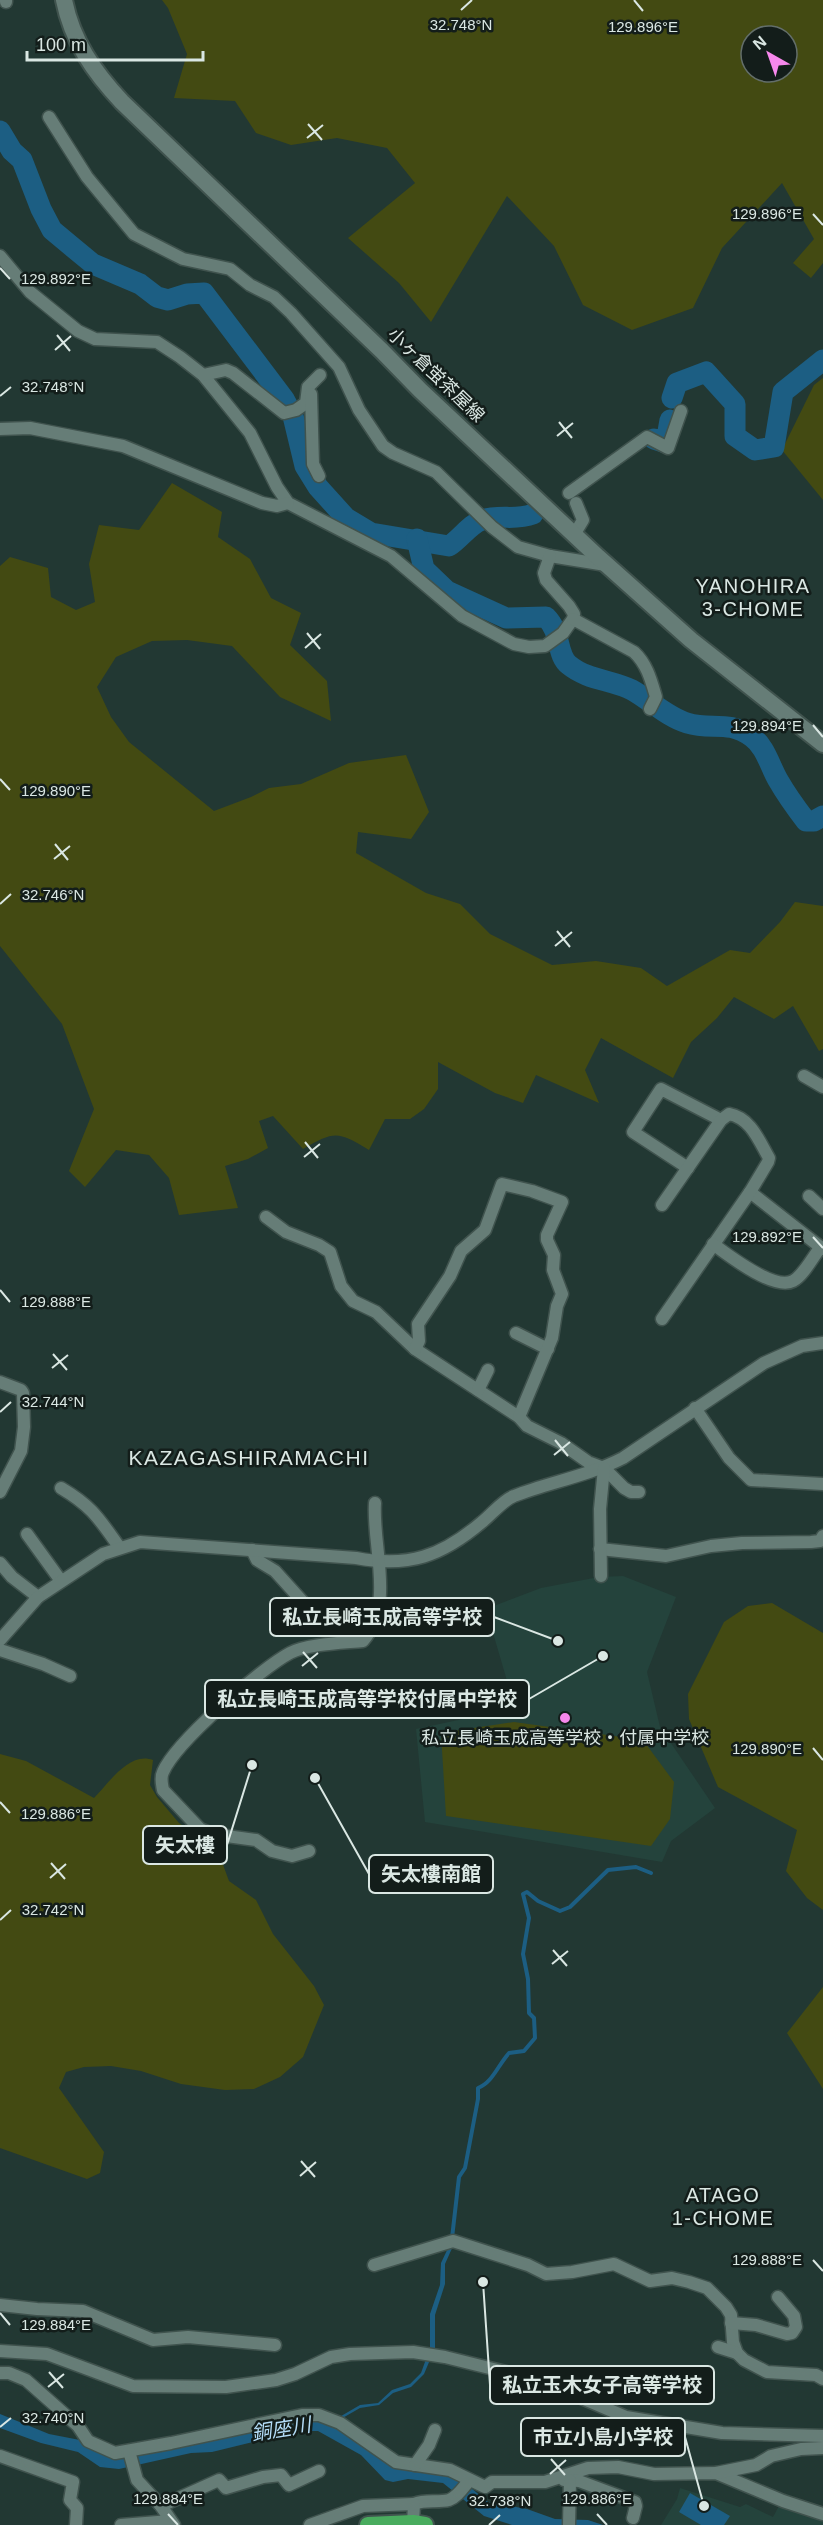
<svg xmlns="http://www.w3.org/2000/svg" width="823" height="2525" font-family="Helvetica,'Noto Sans JP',sans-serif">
<rect width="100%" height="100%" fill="#223833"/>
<g fill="#24433c">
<path d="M623,1576l53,21 -29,75 13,55 55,81 -44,33 -9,21 -237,-40 -9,-93 99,-21 -29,-99 55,-21 58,-11z"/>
<path d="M680,2488l60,19 6,-3 27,13 7,-13 43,13v8h-162l16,-26z"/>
</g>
<g fill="#434a12" fill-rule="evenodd">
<path d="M162,0h661v263l-12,15 -18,-15 21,-24 -32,-56 -60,65 -29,60 -61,22 -49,-25 -29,-59 -47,-50 -76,126 -32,-39 -51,-45 67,-55 -28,-35 -50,-10 -46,7 -35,-12 -21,-32 -61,-3 13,-44 -19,-46zM751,36h36v36h-36z"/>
<path d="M823,378v122l-41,-50 32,-65z"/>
<path d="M172,483l50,29 -4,25 32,22 21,39 30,15 -11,32 37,36 4,40 -51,-24 -48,-51 -45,-6 -35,1 -36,16 -19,30 14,30 18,25 85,69 37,-14 18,-9 32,-4 48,-21 57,-8 23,57 -18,27 -53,-7 -2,21 70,40 34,11 30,30 62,31 44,-4 45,7 26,18 63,-36 20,3 30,-31 15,-20 28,4v143l-4,2 -26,-45 -19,13 -40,-22 -17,21 -26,24 -18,36 -72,-40 -16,32 14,33 -63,-28 -13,28 -28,-10 -57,-31v27l-14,20 -14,10h-25l-16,31c-32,-19 -34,-19 -66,-1l-30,-33 -14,5 9,27 -20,11 -23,7 13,42 -59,7 -10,-37 -20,-23 -33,-5 -31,37 -16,-16 25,-62 -32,-85 -62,-78v-380l10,-9 38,11 3,29 25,13 19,-8 -6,-38 10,-39 40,5z"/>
<path d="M772,1603l51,30v277l-16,-12 -21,-27 11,-41 -79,-43 -29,-68 -1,-25 36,-72 24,-16z"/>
<path d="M514,1722l129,18 31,42 -4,37 -19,27 -205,-30 -5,-83z"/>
<path d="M0,1754l26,7 68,37c15,-15 35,-47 59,-38l-3,25 7,12 22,26 22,15 21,24 7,19 27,19 17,34 41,52 10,19 -21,52 -23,20 -26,12 -29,1 -44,-6 -40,-13 -30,-5 -27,1 -18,5 -7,16 45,64 -4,21 -13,6 -87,-31z"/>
<path d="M823,1987v102l-36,-56z"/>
</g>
<g fill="#1c5e83">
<path d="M449,2246h4l-8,18v20l-10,31v33l-11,26 -13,13 -18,6 -14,12 -19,3 -21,12 47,41 68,13 34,28 39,7 28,10 33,1 15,5h-91l-28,-9 -41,-33 -35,-4 -15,3 -8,-2 -24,-25 -43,-24h-21l-85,21 -21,1 -72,16 -19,-2 -22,-15 -37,-9 -41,-15v-14l49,20 36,7 17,10 196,-33 38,1 24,-14 18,-2 14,-13 18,-6 11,-11 9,-25v-34l10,-29 1,-22z"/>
<path d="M690,2493l40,23 -6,9h-23l-22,-13z"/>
</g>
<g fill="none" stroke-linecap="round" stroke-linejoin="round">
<path stroke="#1c5e83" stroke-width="4" d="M452,2238l7,-61 6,-9 13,-69v-11c15,-6 20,-23 31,-35l15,-2 11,-13 -1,-20 -5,-5 -1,-34 -5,-25 6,-36 -6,-24 4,-2 11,9 22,10 10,-4 38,-37 28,-3 15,6"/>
<g stroke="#1c5e83" stroke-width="21">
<path d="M0,131l12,20 10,9 19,49 11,21 18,15 23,19 47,20 17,13 11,3 19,-6 17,-1 80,106 9,17 12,50 13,21 28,31 25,15 78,13c11,-7 21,-22 33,-26 19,-6 33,1 51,-6"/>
<path d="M672,398l5,-15 29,-11 29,32v32l20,14 19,-3 9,-55 40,-32"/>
<path d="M654,439l12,4 4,-23"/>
<path d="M417,539l7,30 23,22 59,27 40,-1c16,16 10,38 23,48 18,15 43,15 63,25 18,10 35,27 55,33 25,8 40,-4 65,14 13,9 18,29 26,43 8,14 18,28 28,41h8l9,-5"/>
</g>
<defs>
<g id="minor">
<path d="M6,2v-2"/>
<path d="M49,117l38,60 47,57 49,25 47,10 20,16 24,12 17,16 48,54 20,43 24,36 10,7 43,19 56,55 26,20 32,9 56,9"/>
<path d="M0,256l30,36 48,39 17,8 62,3 23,15 23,18 47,58 27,54 11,16 103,53 71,60 52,28 15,3 16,-1 18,-13 10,-14 1,-5 -5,-8 -23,-26 -2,-7 6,-17"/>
<path d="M203,375l23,-5 7,3 51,40 12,-3 10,-7 2,-16 12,-12"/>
<path d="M311,394l2,70 6,12"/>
<path d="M0,429l30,-1 93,18 139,57 15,3 11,-3"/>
<path d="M569,493l78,-56 21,11 13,-37"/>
<path d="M574,535l9,-15 -7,-17"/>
<path d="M573,619l61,33c13,12 17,28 22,45l-6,12"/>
<path d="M804,1076l19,11"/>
<path d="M688,1168l-55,-36 28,-43 60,31"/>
<path d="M750,1192l73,57"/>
<path d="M809,1196l14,13"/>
<path d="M662,1205l59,-85 8,-6c22,4 30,27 40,44l-1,4 -18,30 -88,127"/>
<path d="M266,1217l20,15 33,13 11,7 11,34 12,15 23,11 39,37 104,68 8,9 34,17 27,19 16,6 20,20 7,4h8"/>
<path d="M713,1244c15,11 61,47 80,37 10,-5 20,-24 27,-33"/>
<path d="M516,1333l32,16"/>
<path d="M415,1349l4,-8 -1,-17 32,-48 11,-25 24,-21 17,-46 30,7 30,11 -15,33v5l7,15 -1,15 9,24 -5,12 -5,32 -33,79"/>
<path d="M0,1382l21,8 2,3 1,34 -3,24 -21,41"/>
<path d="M478,1390l10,-20"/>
<path d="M695,1408l34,50 22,22 72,4"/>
<path d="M61,1488c32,19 38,31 59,60"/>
<path d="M27,1534l34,47"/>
<path d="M600,1549l66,7 45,-10 31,-3 69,-1 9,-1 3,-5"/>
<path d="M252,1550l5,10 18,11 37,41"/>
<path d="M0,1563l12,14 26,20 65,-43 37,-12 216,16c53,10 86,-2 126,-36 10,-8 21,-22 32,-26 36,-14 74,-20 109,-38l141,-95 38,-17 21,-3"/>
<path d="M601,1576l-1,-67 4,-41"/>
<path d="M0,1640l38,-43"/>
<path d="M0,1650l43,14 27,12"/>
<path d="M309,1851l-17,5 -20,-5 -16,-11 -44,-6 -12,-5 -37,-39c-1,-6 -3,-12 0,-18 13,-30 97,-103 127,-119 17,-9 53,-10 73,-12 32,-38 9,-94 12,-138"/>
<path d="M374,2265l79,-24 75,24 18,9 26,-2 42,-8 36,17 22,-3 17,4 18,6 19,19 5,8 2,27 4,11 7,7 23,12 49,3 7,4"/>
<path d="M0,2305l37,4 46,2 70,29 35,-3 87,8"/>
<path d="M731,2323l25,2 31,9 5,-1 4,-6 -2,-11 -16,-19"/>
<path d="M718,2347l19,6"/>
<path d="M0,2351l47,3 86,32 93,1 50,-7 19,-6 36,-17 19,-3 63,-2 32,5 97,24 84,36 96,16 101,3"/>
<path d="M0,2373h9l17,7 52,46 10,15 27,12 56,-10 131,-28h17l21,8 56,39 54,8 35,17 7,-5h53l43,-14 30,-1 36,7 62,-1 67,28 40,13"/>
<path d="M129,2451l8,29 24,26 13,19"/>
<path d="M0,2456l73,26 -3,18 7,8 -1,17"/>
<path d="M415,2465l14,-20 6,-15"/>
<path d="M716,2473l40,-8 15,-9 30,-7 22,-1"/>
<path d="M564,2480l15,1 56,21 1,4 -3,12"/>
<path d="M161,2506l58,-26 7,8 37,-11 18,-2 8,10 30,-14"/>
<path d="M413,2523l1,-19c12,-5 23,-1 35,-4 9,-3 15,-14 21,-20"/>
<path d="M121,2525l49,-4"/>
<path d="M310,2525l53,-19 51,-2"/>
<path d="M569,2525l1,-44"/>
</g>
<path id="tertiary" d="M64,0c8,41 30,72 58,102l260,249 38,39 178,167 93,83 132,104"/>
<path id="trunk" d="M368,2525l45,-2 12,2"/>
</defs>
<use href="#minor" stroke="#40534e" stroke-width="15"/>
<use href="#tertiary" stroke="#40534e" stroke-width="20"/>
<use href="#trunk" stroke="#40534e" stroke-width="20"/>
<use href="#minor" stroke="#667d77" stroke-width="12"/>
<use href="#tertiary" stroke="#667d77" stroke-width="16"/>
<use href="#trunk" stroke="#49ac5e" stroke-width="16"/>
</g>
<path fill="none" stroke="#dae7e3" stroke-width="2" d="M634,0l9,11M461,10l11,-10M308,124l14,16M307,138l16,-13M813,214l10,11M0,268l10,11M57,335l13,16M55,350l16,-14M0,396l11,-9M559,422l13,16M557,436l16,-13M307,633l13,16M305,648l16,-14M813,725l10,12M0,779l10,11M55,844l13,16M54,859l16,-13M0,904l11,-10M557,931l13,16M555,946l17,-14M305,1142l13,16M304,1157l16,-13M813,1237l10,11M0,1290l10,12M53,1354l14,16M52,1368l16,-13M0,1412l11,-10M555,1440l13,16M554,1455l16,-13M303,1652l14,16M302,1666l16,-13M813,1748l10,12M0,1802l10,11M51,1863l14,16M50,1878l16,-14M0,1920l11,-10M553,1950l14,16M552,1964l16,-13M301,2161l14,16M300,2176l16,-14M813,2260l10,11M0,2313l10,12M49,2372l14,16M48,2387l16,-13M0,2427l11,-9M551,2459l14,16M550,2474l16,-14M168,2514l10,11M597,2514l10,11M489,2525l11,-10"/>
<circle fill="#f788ec" stroke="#131d1a" stroke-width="2" cx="565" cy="1718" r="6"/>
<g text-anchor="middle" stroke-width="5" stroke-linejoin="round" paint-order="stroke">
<g font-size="18" fill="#dae7e3" stroke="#131d1a">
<text transform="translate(436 375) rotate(44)" y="6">小ヶ倉蛍茶屋線</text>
</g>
<g font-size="18" fill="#dae7e3" stroke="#131d1a">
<text x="565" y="1744">私立長崎玉成高等学校・付属中学校</text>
</g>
<g font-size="20" letter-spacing="1.5" fill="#dae7e3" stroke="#131d1a">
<text x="753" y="593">YANOHIRA<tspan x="753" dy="23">3-CHOME</tspan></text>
<text x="723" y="2202">ATAGO<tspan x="723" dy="23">1-CHOME</tspan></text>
</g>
<g font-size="20" font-style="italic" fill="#b3dbf6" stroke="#131d1a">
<text transform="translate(281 2429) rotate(-9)" y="7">銅座川</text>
</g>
<g font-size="21" letter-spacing="1.5" fill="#dae7e3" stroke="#131d1a">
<text x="249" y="1465">KAZAGASHIRAMACHI</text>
</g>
</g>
<g font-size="15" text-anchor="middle" fill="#dae7e3" stroke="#131d1a" stroke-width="5" stroke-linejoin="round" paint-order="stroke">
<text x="461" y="30">32.748°N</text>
<text x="643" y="32">129.896°E</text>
<text x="767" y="219">129.896°E</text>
<text x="56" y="284">129.892°E</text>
<text x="53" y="392">32.748°N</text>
<text x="767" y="731">129.894°E</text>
<text x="56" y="796">129.890°E</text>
<text x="53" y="900">32.746°N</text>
<text x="767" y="1242">129.892°E</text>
<text x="56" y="1307">129.888°E</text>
<text x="53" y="1407">32.744°N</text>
<text x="767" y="1754">129.890°E</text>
<text x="56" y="1819">129.886°E</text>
<text x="53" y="1915">32.742°N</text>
<text x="767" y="2265">129.888°E</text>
<text x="56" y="2330">129.884°E</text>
<text x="53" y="2423">32.740°N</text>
<text x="168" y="2504">129.884°E</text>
<text x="597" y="2504">129.886°E</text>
<text x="500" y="2506">32.738°N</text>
</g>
<path fill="none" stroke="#dae7e3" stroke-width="2" d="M558 1641L494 1617M603 1656L529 1699M252 1765L227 1845M315 1778L369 1874M483 2282L490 2385M704 2506L685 2437"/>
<g fill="#dae7e3" stroke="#131d1a" stroke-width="2">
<circle cx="558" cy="1641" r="6"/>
<circle cx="603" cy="1656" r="6"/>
<circle cx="252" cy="1765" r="6"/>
<circle cx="315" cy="1778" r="6"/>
<circle cx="483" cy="2282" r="6"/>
<circle cx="704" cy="2506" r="6"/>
</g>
<g fill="#131d1a" stroke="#dae7e3" stroke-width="2">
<rect x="270" y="1598" width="224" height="38" rx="6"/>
<rect x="205" y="1680" width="324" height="38" rx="6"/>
<rect x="143" y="1826" width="84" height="38" rx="6"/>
<rect x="369" y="1855" width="124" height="38" rx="6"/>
<rect x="490" y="2366" width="224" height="38" rx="6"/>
<rect x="521" y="2418" width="164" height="38" rx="6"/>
</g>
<g font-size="20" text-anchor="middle" font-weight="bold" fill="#dae7e3">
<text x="382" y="1624">私立長崎玉成高等学校</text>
<text x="367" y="1706">私立長崎玉成高等学校付属中学校</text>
<text x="185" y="1852">矢太樓</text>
<text x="431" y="1881">矢太樓南館</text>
<text x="602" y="2392">私立玉木女子高等学校</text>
<text x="603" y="2444">市立小島小学校</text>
</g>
<g transform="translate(769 54) rotate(320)"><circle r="28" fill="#131d1a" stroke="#636e6a" stroke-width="1.5"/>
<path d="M0-4.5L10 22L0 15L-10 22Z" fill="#f788ec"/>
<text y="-9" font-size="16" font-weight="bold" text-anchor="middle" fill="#dae7e3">N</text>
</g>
<path d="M27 51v9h176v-9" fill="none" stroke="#dae7e3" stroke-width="3"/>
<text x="36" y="51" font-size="18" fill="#dae7e3" stroke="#131d1a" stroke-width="4.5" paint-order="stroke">100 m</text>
</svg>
